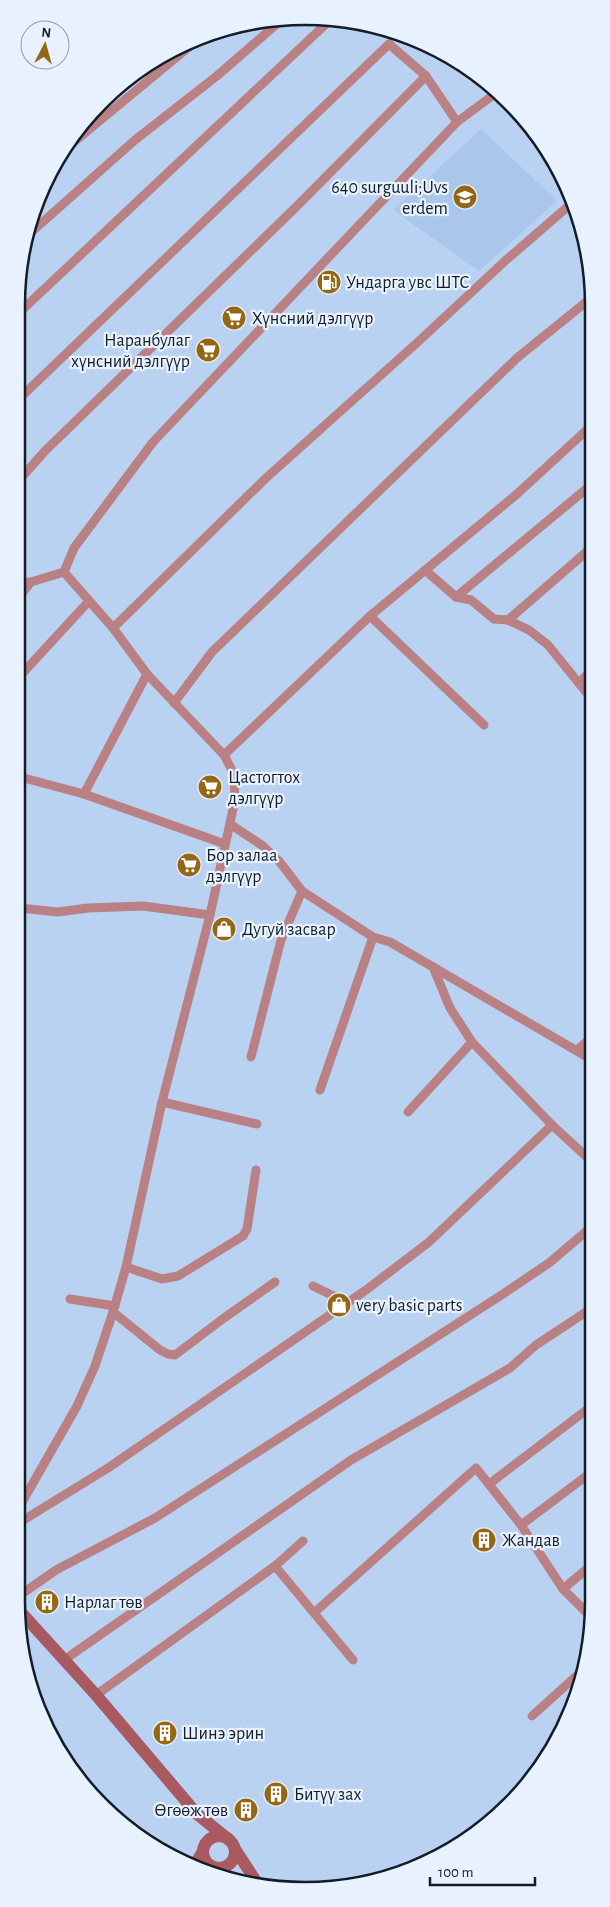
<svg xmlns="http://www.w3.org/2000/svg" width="610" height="1907" font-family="'Alegreya Sans',sans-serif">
<rect width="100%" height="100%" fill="#bad2f2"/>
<path fill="#aac6eb" d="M481,129l76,72 -78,70 -86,-61z"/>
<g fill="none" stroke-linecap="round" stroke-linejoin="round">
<g stroke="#b98184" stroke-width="9">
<path d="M63,151l127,-105"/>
<path d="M27,236l108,-96 83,-65 61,-53"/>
<path d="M22,310l306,-288"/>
<path d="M21,397l368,-353 37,32 31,46"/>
<path d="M21,478l24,-27 250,-243 131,-132"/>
<path d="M425,570l31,27 135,-112"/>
<path d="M20,583l11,-1 33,-10"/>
<path d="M20,596l11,-14"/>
<path d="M456,597l15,3 23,19 14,1 21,10 19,15 42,52"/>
<path d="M370,616l114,109"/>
<path d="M508,620l83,-72"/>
<path d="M113,628l153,-150 153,-137 86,-80 67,-58"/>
<path d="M20,676l69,-75"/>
<path d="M579,683l11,-11"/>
<path d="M174,703l38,-51 305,-294 74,-60"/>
<path d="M224,755l146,-139 147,-122 74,-68"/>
<path d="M20,777l64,17 141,50"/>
<path d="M84,794l63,-120"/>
<path d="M230,824l33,22 16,15 23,30 71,46 17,5 43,25 17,41 22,34 80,83 37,34"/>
<path d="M19,908l39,4 30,-4 55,-2 67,9"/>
<path d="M433,967l156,91"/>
<path d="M577,1050l13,-11"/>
<path d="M251,1057l30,-117 21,-49"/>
<path d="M320,1090l53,-153"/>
<path d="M162,1102l95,22"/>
<path d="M408,1112l64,-70"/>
<path d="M126,1267l36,12 16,-3 65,-40 4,-7 9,-59"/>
<path d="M313,1286l35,17"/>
<path d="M70,1299l45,7"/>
<path d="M113,1312l47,38 8,4 7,1 49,-37 51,-36"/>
<path d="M489,1484l100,-76"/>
<path d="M17,1511l60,-105 18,-40 18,-54 13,-45 36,-165 48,-187 25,-115 -1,-26 -10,-19 -77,-81 -34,-46 -49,-56 10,-24 79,-106 304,-320 39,-29"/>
<path d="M17,1524l91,-56 258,-178 63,-48 123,-117"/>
<path d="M521,1525l68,-51"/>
<path d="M275,1566l28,-25"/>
<path d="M563,1589l25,-21"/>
<path d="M16,1598l40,-28 99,-52 348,-224 46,-31 40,-34"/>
<path d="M315,1612l161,-144 45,57 42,64 25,25"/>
<path d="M64,1660l287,-200 159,-92 26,-23 53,-35"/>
<path d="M96,1695l179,-129 78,94"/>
<path d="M532,1716l52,-47"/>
</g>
<g stroke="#a95960" stroke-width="12">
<path d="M18,1609l78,86 101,119 31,25"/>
<circle cx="219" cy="1852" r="16"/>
<path d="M235,1849l24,37"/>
<path d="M194,1866l9,-15"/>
</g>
</g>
<defs>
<symbol id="school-disc" viewBox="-11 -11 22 22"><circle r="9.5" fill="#956715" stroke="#e8f2ff"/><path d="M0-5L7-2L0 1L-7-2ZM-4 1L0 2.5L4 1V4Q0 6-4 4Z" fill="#fff"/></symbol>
<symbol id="fuel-disc" viewBox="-11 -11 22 22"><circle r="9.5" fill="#956715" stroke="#e8f2ff"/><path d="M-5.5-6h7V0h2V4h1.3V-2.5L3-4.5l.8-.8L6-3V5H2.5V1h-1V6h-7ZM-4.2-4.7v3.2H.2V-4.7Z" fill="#fff"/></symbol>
<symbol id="supermarket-disc" viewBox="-11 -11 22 22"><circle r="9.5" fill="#956715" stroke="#e8f2ff"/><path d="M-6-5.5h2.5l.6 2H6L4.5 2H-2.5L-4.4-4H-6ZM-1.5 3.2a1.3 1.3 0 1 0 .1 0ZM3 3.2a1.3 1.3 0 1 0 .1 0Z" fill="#fff"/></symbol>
<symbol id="shop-disc" viewBox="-11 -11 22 22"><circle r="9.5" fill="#956715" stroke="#e8f2ff"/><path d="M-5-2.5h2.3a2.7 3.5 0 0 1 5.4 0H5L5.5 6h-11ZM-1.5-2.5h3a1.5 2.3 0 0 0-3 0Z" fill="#fff"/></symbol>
<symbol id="building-disc" viewBox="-11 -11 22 22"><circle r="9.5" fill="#956715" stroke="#e8f2ff"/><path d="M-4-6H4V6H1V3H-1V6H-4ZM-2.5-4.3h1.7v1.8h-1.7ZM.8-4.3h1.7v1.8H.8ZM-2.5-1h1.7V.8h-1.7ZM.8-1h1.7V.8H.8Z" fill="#fff"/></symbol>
</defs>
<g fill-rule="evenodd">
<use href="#school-disc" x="451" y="183" width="28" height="28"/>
<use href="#fuel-disc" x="315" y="268" width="28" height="28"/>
<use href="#supermarket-disc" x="220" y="304" width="28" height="28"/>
<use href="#supermarket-disc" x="194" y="336" width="28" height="28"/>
<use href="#supermarket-disc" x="196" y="773" width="28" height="28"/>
<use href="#supermarket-disc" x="175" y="851" width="28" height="28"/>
<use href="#shop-disc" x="210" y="915" width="28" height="28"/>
<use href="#shop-disc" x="325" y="1291" width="28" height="28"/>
<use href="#building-disc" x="470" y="1526" width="28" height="28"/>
<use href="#building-disc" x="33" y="1588" width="28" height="28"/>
<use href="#building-disc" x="151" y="1719" width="28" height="28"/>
<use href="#building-disc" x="262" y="1780" width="28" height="28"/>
<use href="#building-disc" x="232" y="1796" width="28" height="28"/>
</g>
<g text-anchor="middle" stroke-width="4.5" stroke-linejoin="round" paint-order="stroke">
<g font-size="18" fill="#141c28" stroke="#e8f2ff" text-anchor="start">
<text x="448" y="193" text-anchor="end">640 surguuli;Uvs<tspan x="448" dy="21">erdem</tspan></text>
<text x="346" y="288">Ундарга увс ШТС</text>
<text x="252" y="324">Хүнсний дэлгүүр</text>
<text x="190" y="346" text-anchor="end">Наранбулаг<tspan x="190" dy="21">хүнсний дэлгүүр</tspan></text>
<text x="228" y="783">Цастогтох<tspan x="228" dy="21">дэлгүүр</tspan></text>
<text x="206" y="861">Бор залаа<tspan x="206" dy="21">дэлгүүр</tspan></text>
<text x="242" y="935">Дугуй засвар</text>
<text x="356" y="1311">very basic parts</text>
<text x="502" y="1546">Жандав</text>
<text x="64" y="1608">Нарлаг төв</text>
<text x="182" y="1739">Шинэ эрин</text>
<text x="294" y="1800">Битүү зах</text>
<text x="228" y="1816" text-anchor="end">Өгөөж төв</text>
</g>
</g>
<path d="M0 0H610V1907H0ZM305 25H305A280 280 0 0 1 585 305V1602A280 280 0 0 1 305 1882H305A280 280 0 0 1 25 1602V305A280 280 0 0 1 305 25Z" fill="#e8f2ff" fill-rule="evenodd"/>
<path fill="none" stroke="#141c28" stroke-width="2.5" d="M305 25H305A280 280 0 0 1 585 305V1602A280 280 0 0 1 305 1882H305A280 280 0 0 1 25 1602V305A280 280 0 0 1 305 25Z"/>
<g transform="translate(45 45) rotate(6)"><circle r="24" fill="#e8f2ff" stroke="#939ca9"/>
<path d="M0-4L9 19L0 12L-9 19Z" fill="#956715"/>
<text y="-8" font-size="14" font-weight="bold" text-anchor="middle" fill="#141c28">N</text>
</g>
<path d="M430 1877v8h105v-8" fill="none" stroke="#141c28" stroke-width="2.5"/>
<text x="438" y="1877" font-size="15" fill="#141c28" stroke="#e8f2ff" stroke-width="4" paint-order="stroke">100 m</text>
</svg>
